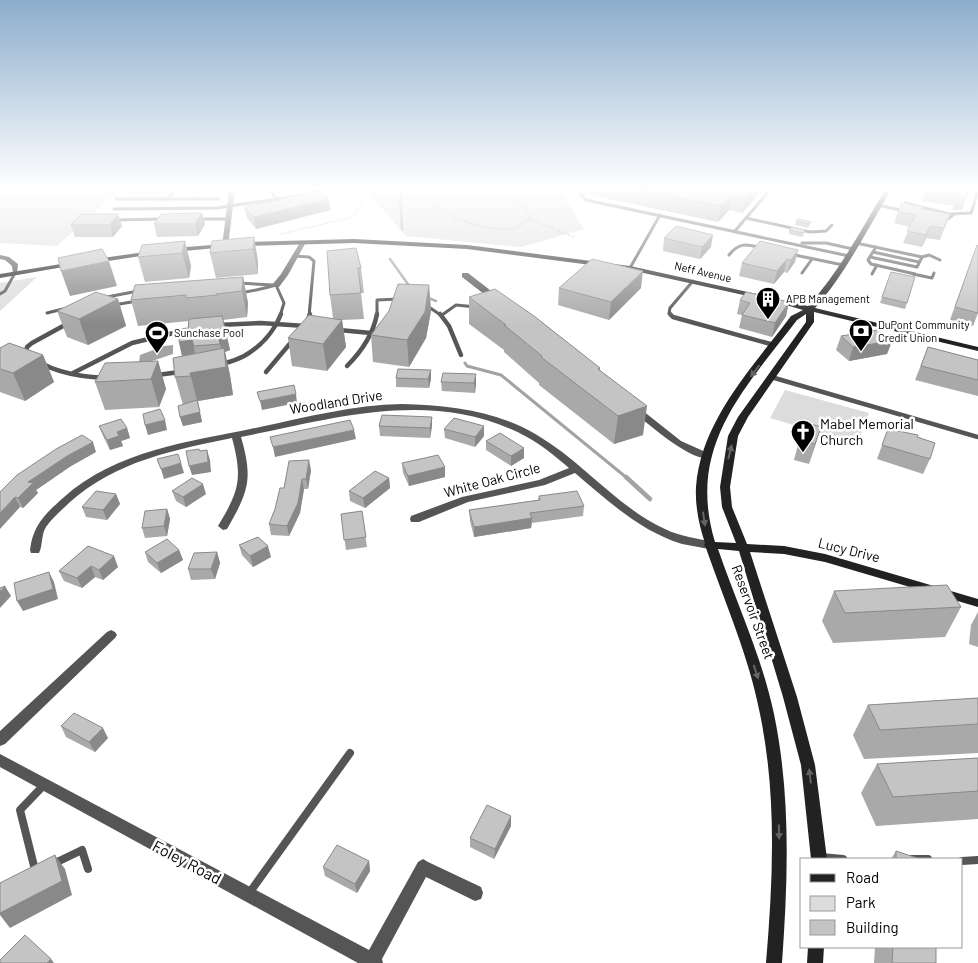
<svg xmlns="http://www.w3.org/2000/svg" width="978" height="963" font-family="Barlow,sans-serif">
<rect width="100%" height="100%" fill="#fff"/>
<g fill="#dcdcdc">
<path d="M0,190h119l-62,56 -57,-3z"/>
<path d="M366,190h194l24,39 -63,18 -115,-11z"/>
<path d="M37,277l-37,34v-28z"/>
<path d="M785,390l84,23 -12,31 -87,-26z"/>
</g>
<path fill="#a3a3a3" d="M173,345v9l-21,7 -13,2 1,-8 24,-9z"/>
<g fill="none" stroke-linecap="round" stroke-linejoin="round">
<g stroke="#a3a3a3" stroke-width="2.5">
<path d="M400,190l2,39"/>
<path d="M390,259l20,28"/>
<path d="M426,297l10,4"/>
</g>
<path stroke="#a3a3a3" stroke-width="3" d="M465,363l2,3 34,9 126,103"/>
<path stroke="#a3a3a3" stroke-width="4.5" d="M626,477l24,22"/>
<g stroke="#777" stroke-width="2" stroke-dasharray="0.5 2" stroke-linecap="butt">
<path d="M428,190c3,5 5,13 9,17 16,13 58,26 78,21 4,-1 9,-6 13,-8l1,-5 -4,-6 -19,-13 3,-6"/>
<path d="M529,219l45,18"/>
<path d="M281,234l72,-17 8,-10 8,-17"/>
</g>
<g stroke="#555" stroke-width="3">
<path d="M270,190l8,11"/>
<path d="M578,190l8,10 263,56"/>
<path d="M193,192l1,-2"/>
<path d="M311,193l9,-3"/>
<path d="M116,199h103"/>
<path d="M166,200l9,-10"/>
<path d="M905,203l48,12 -5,4 -6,-1"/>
<path d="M878,205l27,6"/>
<path d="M114,209l103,-1 86,-13"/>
<path d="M951,214l20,-1 5,-15v-8"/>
<path d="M746,218l64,14 16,-1 6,-6"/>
<path d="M198,219h29"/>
<path d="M113,220l49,-1"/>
<path d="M735,231l35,-41"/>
<path d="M802,243h24l27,6"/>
<path d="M856,243l66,14 7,-2 11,5"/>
<path d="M876,247l-8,13 3,4 44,10"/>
<path d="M873,252l46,10"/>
<path d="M790,254l53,11"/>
<path d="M729,255c10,-13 18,-11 33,-7"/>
<path d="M294,256l15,1 5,4 -5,55"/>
<path d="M870,257l47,10 5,-10"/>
<path d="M630,268l30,-53"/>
<path d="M802,273l10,-14"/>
<path d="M872,274l5,-9"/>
<path d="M913,274l19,4 2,-5"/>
<path d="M239,283l34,2"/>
<path d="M0,294l5,-3 10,-18"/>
<path d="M102,298l36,-7"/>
<path d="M426,305l16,11"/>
<path d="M47,313l16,-4"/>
<path d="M442,315l14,-10 20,2"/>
<path d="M82,316c40,-19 86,-16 129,-19 23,-2 44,-6 65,-12l8,18 -4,13"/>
<path d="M377,316v-16l21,-1"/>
<path d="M672,316l-3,-3 1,-5 23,-27"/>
</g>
<g stroke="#555" stroke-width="4.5">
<path d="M85,314l-53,29 -5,4 -1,6c42,36 120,25 170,16 16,-3 33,-5 48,-13 16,-9 30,-24 37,-42"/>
<path d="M440,314l9,12 12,29"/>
<path d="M670,314l3,3 101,28"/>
<path d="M308,319l2,-5"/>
<path d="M219,325l42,-2 44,3"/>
<path d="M339,330l32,3"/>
<path d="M347,366c15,-15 26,-31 30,-52"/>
<path d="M266,372l27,-32"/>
<path d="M73,373l59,-30 54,-13"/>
<path d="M771,377l207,60"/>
</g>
<g stroke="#555" stroke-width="8">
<path d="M821,857l22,2"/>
<path d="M911,859h17"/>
<path d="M962,861l16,-1"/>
<path d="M55,863l27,-13 6,19"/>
<path d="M35,870l-15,-60 24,-25"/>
<path d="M250,892l100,-139"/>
</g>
<g fill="#555" fill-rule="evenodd">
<path d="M229,190h6l-7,56 -3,2 -3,-2z"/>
<path d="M301,241l5,1 -18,33 -9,12h-6l-1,-2 9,-11z"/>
<path d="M0,255l9,2 9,7 -1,10h-4l-1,-8 -7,-6 -5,-1z"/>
<path d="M462,273h6l31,24v4h-6l-31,-24z"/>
<path d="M402,404c46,1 95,7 135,31 46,27 80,72 128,94 16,8 32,9 48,13l1,3 -1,3 -4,1c-9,-2 -18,-3 -27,-5 -42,-13 -74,-43 -107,-71l-30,12 -77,17 -49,20h-8l-1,-3 1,-3 51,-19 77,-17 30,-12c-13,-11 -27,-23 -42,-31 -92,-50 -191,-19 -286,0 12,42 8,54 -14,92l-4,1 -5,-4c21,-35 25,-47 14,-88 -58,12 -116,23 -162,64 -8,8 -18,16 -24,25 -5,8 -3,18 -7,26h-8l-1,-3c3,-25 15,-36 33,-52 55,-49 128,-56 197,-71 47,-10 93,-22 142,-23z"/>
<path d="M635,406l3,1 43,34 29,13 2,2 -2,2c-20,4 -62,-35 -78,-47l-1,-2 1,-2z"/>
<path d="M111,630l4,2 2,3 -2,3 -110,106 -5,2v-15l107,-99z"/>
<path d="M0,754l369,196 49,-88 5,-3 5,3 53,25 2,6 -2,6 -6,2 -49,-24 -44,82 1,4h-25l-358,-196z"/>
</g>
<g fill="#222" fill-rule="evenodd">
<path d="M885,190h6c-24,40 -45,83 -76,118l163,39v4l-164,-39v10l-66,95 -10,19 -8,51 2,20 15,37 37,2 41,8 153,45v8l-153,-45 -41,-8 -34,-2 47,145 18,68 12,94h-16l-10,-94 -18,-68 -44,-146 -21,-2c19,55 44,108 56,165 17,82 14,166 8,249h-16c7,-83 11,-167 -6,-249 -11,-58 -35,-111 -54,-166l-2,-3 1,-2c-6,-18 -10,-37 -9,-56 5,-67 57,-120 95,-171l12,-6 -31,-9 4,-2 32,7c31,-34 53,-76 77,-116zM806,314v8l-68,95 -10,19 -8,51 2,20 14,36 -21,-1c-29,-96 29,-152 82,-222z"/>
<path d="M354,239l113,6 163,21 127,28 4,2 -4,2 -127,-28 -163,-21 -113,-6 -113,3 -3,-2 3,-2z"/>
<path d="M224,244l2,1v2l-52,5 -3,-2 3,-2z"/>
<path d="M152,251l3,2 -1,1 -59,9 -3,-2 3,-2z"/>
<path d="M73,262l2,1v2l-75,13v-4z"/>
<path d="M808,947h16l-1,16h-16z"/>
</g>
</g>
<g fill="#a9a9a9">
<path d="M128,190h31l-5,4 -26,-1z"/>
<path d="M582,190h176l-1,6 -15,17 -13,-3 -11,12 -132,-28z"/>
<path d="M926,190h43l-7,20h-10l2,-4 -32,-5z"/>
<path d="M244,207l86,3 -74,19 -9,-11z"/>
<path d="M922,209l28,5 -10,26 -14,-2 -4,9 -19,-4 7,-16 -16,-4 4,-11z"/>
<path d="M202,213l3,11 -7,12 -41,1 -3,-13z"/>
<path d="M81,214l41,12 -9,11h-38l-4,-12z"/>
<path d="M796,221l15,1 -3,6 -13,-3z"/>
<path d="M789,230h16l-1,4 -2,3 -13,-3z"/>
<path d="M254,237l4,25v12l-42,4 -6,-25z"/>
<path d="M664,238l47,9 -11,12 -37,-8z"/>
<path d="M185,241l6,25 -2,12 -44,4 -7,-25z"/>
<path d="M760,241l35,21 -8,11 -3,-1 -10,12 -35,-8 3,-13z"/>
<path d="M978,246v67l-5,13 -23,-6 22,-62z"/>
<path d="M327,251l34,17 3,25h-3l3,26 -22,1 4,27 -19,24 -35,-5 -4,-28 45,-20 -3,-23z"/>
<path d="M891,272l24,5 -10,32 -25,-6z"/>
<path d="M243,277l5,26 -1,14 -24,3 7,30 -5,2 5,23 3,20 -35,6 4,21 -19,4 -3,-9 3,-12 -8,-28 18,-23 -11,2 -3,-14 9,-13 1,-8 -51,5 -7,-26z"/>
<path d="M429,285l2,26 -5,27 -17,29 -36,-5 -2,-27z"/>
<path d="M559,288h82l-32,32 -51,-15z"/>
<path d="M469,297l131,71v2l43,65 -29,9 -75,-59v-2l-35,-31v-2l-35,-26z"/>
<path d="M118,299l8,27 -38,19 -21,-8 -10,-26z"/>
<path d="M740,300l49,2 -3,14 -14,21 -33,-9 3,-13 -5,-1z"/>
<path d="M841,336l51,5 -5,13 -38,7 -13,-11z"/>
<path d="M928,347l50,13v36l-63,-16z"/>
<path d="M0,348l43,7 11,27 -29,19 -25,-9z"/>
<path d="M158,361l8,28 -7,18 -54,3 -10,-28z"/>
<path d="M431,370v9l-2,9 -33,-1v-9z"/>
<path d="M441,382l35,1 -1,10 -33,-2z"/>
<path d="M432,417v9l-2,12 -50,-2 -1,-10z"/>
<path d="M804,422l17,5 -12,37 -15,-4z"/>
<path d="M99,426l28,2 3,10 -9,3 2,5 -13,4 -7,-14z"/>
<path d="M444,429l40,7 -9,11 -30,-9z"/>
<path d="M888,429l29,8 13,22 -7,15 -46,-15z"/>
<path d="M486,441l38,17 -13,8 -25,-16z"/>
<path d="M96,452l-25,14 -35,24 2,3 -15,15 -3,-1 -20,-15z"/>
<path d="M402,463l43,4v10l-36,9 -6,-13z"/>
<path d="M311,470l-3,19h-4l-4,24 -11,23 -18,-1 -2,-11 15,-36z"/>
<path d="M389,478l1,10 -25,20 -15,-7 -1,-10z"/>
<path d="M172,491l34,3 -20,13 -10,-6z"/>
<path d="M116,494l4,10 -13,16 -21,-3 -4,-10z"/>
<path d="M539,496l45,10 -1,10 -51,7 -1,5 -57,9 -4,-16 -1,-11 69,-10z"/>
<path d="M167,509l3,10 -3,17 -22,2 -3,-10z"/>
<path d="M362,511l5,36 -21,3 -5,-36z"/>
<path d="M239,545l32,12 -18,10 -11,-12z"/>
<path d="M88,546l30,21 -15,13 -8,-3 -13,11 -18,-7 -5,-10z"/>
<path d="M179,550l4,10 -22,13 -13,-11 -3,-10z"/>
<path d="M217,552l3,11 -5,16 -24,1 -3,-11z"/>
<path d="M834,591l127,16 -16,30 -112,6 -11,-22z"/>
<path d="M978,612v35l-9,-3 2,-19z"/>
<path d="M978,698v55l-114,6 -11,-24 15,-30z"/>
<path d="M61,726l47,12 -13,14 -29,-15z"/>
<path d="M978,758v61l-102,7 -15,-33 16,-29z"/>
<path d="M511,816v10l-17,33 -24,-12v-9z"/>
<path d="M896,851l24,8h-29z"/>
<path d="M369,861l1,10 -13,22 -32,-17 -2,-9z"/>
<path d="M875,947h61v16h-62z"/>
</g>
<g fill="#898989">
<path d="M152,190h7l-5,4z"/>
<path d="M752,190h6l-1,6 -15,17 3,-16z"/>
<path d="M732,195l-3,15 -11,12 3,-16z"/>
<path d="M329,199l1,11 -74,19 -2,-12z"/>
<path d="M202,213l3,11 -7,12 -3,-12z"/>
<path d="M118,214l4,12 -9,11 -3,-12z"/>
<path d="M930,226l-4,12 -4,9 4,-12z"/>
<path d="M713,235l-2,12 -11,12 2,-12z"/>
<path d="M254,237l4,25v12l-5,-25z"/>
<path d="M185,241l6,25 -2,12 -7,-25z"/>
<path d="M798,250l-3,12 -8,11 4,-13z"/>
<path d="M787,259l-3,13 -10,12 3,-13z"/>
<path d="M109,261l8,25 -47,10 -9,-25z"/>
<path d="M643,271l-2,17 -32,32 2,-18z"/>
<path d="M243,277l5,26 -1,14 -5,-26z"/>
<path d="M429,285l2,26 -5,27 -17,29 -2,-27z"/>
<path d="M118,299l8,27 -38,19 -9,-26z"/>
<path d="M789,302l-3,14 -14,21 3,-14z"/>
<path d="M342,320l4,27 -19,24 -4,-27z"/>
<path d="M227,337l3,13 -5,2 5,23 3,20 -35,6v3l-8,-31 33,-15 -4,-19z"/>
<path d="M192,340l3,13 -13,3 -3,-14z"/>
<path d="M892,341l-5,13 -38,7 4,-14z"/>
<path d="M43,355l11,27 -29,19 -12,-28z"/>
<path d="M158,361l8,28 -7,18 -8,-28z"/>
<path d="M431,370v9l-2,9 -1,-9z"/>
<path d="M476,374v9l-1,10 -1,-10z"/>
<path d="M296,394l1,9 -35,7 -2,-9z"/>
<path d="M197,400l5,22 -19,4 -3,-9z"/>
<path d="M647,406l-4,29 -29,9 4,-28z"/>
<path d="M432,417v9l-2,12v-10z"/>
<path d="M165,420l2,10 -19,5 -3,-10z"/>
<path d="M484,426v10l-9,11v-10z"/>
<path d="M821,427l-6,19 -6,18 6,-20z"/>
<path d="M127,428l3,10 -9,3 2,5 -13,4 -3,-10 10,-8z"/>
<path d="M354,430l2,9 -81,18 -2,-10z"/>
<path d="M93,442l3,10 -25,14 -35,24 2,3 -15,15 -5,-10 10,-16 39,-26z"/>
<path d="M524,448v10l-13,8v-10z"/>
<path d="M207,450l3,10 1,12 -19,3 -3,-9z"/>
<path d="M309,460l2,10 -3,19 -2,-10z"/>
<path d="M181,463l3,10 -20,6 -3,-10z"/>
<path d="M445,467v10l-36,9 -1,-10z"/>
<path d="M389,478l1,10 -25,20 -2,-10z"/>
<path d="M302,479l2,10 -4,24 -11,23 -2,-10z"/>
<path d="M203,484l3,10 -20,13 -3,-10z"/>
<path d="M116,494l4,10 -13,16 -4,-10z"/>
<path d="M15,497l5,10 -20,22v-16z"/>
<path d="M167,509l3,10 -3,17 -3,-10z"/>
<path d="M532,518l-1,10 -57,9v-10z"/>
<path d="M268,546l3,11 -18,10 -3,-11z"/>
<path d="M179,550l4,10 -22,13 -4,-10z"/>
<path d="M217,552l3,11 -5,16 -4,-10z"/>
<path d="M114,556l4,11 -15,13 -4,-10z"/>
<path d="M91,566l4,11 -13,11 -5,-10z"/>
<path d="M49,572l5,10 4,17 -35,12 -6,-10z"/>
<path d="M5,586l6,10 -11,12v-16z"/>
<path d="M103,728l5,10 -13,14 -6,-10z"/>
<path d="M511,816v10l-17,33 1,-10z"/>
<path d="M55,855l10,14 7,26 -62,33 -10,-13v-2z"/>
<path d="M369,861l1,10 -13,22 -2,-9z"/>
<path d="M51,959l3,4h-7z"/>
</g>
<g fill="#c4c4c4" stroke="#898989">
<path d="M639,190h113l-7,7 -13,-2 -11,11z"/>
<path d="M930,190h39l-3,8 -10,1 2,-4z"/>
<path d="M318,191l11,8 -75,18 -10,-10 35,-7z"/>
<path d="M902,203l21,4 -1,2 28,5 -6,14 -14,-2 -4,9 -19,-4 9,-16 -18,-3z"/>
<path d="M202,213l-7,11h-41l7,-10z"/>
<path d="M81,214h37l-8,11h-39z"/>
<path d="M798,219l13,3 -2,2 -13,-3z"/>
<path d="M676,226l37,9 -11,12 -38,-9z"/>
<path d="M792,227l13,3 -2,3 -14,-3z"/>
<path d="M254,237l-1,12 -43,4 2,-12z"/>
<path d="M185,241l-3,12 -44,4 4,-12z"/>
<path d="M760,241l38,9 -7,10 -4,-1 -10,12 -35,-8z"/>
<path d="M977,245l1,1v67l-23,-6z"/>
<path d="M356,248l5,20h-3l3,25 -31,2 -3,-44z"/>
<path d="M102,249l7,12 -48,10 -3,-13z"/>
<path d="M592,259l51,12 -32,31 -52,-14z"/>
<path d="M891,272l24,5 -8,26 -25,-6z"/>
<path d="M243,277l-1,14 -26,3 1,1 -31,3v-3l-55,5 4,-15z"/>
<path d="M398,284l31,1 -4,27 -18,28 -36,-5 18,-24z"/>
<path d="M495,289l39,27 66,52 -2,1 49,37 -29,10 -77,-59 1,-1 -38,-31h2l-37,-28z"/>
<path d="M96,292l22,7 -39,20 -22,-8z"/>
<path d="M746,292l43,10 -14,21 -33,-8 8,-12 -10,-3z"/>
<path d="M309,315l33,5 -19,24 -35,-6z"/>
<path d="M222,316l5,21 -8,2 1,5 -26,2 -2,-6 -13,2 1,-12 8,-1 1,-10z"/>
<path d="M878,330l14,11 -39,6 -12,-11z"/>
<path d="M9,343l34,12 -30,18 -13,-4v-21z"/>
<path d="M928,347l50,13v20l-57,-14z"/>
<path d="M224,348l2,19 -36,6 1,3 -16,1 -2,-19z"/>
<path d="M158,361l-7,18 -56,3 10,-19z"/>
<path d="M398,369l33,1 -3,9 -32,-1z"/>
<path d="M443,373l33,1 -2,9 -33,-1z"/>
<path d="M294,385l2,9 -36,7 -3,-9z"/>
<path d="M197,400l3,12 -20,5 -2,-11z"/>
<path d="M160,409l5,11 -20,5 -2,-11z"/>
<path d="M382,415l50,2 -2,11 -51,-2z"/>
<path d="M454,418l30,8 -9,11 -31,-8z"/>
<path d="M121,419l6,9 -10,4 2,4 -12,4 -8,-14z"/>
<path d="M350,420l4,10 -81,17 -3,-10z"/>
<path d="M804,422l17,5 -6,17 -16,-4z"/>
<path d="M888,429l30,6 -1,2 18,6 -5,16 -48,-14z"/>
<path d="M500,433l24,15 -13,8 -25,-15z"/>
<path d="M82,435l11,7 -26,14 -39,26 5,1 -15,15 -3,-1 -15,16v-21l17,-17 39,-26z"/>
<path d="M199,449l1,2 7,-1 1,12 -19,4 -3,-15z"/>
<path d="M178,454l3,9 -20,6 -4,-10z"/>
<path d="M438,455l7,12 -37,9 -6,-13z"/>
<path d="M309,460l-3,19h-4l-4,24 -11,23 -18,-2 6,-15 5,-21h4l5,-27z"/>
<path d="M375,471l14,7 -26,20 -14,-7z"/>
<path d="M192,478l11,6 -20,13 -11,-6z"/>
<path d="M96,491l20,3 -13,16 -21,-3z"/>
<path d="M577,491l7,15 -54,7 2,5 -58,9 -5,-17 71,-10 -1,-4z"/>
<path d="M167,509l-3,17 -22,2 3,-17z"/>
<path d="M362,511l4,26 -22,3 -3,-26z"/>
<path d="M258,537l10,9 -18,10 -11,-11z"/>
<path d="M167,539l12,11 -22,13 -12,-11z"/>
<path d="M88,546l26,10 -15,14 -8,-4 -14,12 -18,-7z"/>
<path d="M217,552l-6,17h-23l6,-16z"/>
<path d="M49,572l4,17 -36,12 -3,-18z"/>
<path d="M947,585l14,22 -116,6 -11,-22z"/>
<path d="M5,586l-5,6v-4z"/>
<path d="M978,698v26l-98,6 -12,-25z"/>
<path d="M74,713l29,15 -14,14 -28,-16z"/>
<path d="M978,758v33l-85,6 -16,-33z"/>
<path d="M487,805l24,11 -16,33 -25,-11z"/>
<path d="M337,845l32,16 -14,23 -32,-17z"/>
<path d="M896,851l24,8h-24z"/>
<path d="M55,855l7,26 -62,32v-30z"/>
<path d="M25,935l26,24 -4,4h-47v-3z"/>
<path d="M893,947h43v16h-44z"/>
</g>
<defs><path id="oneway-solid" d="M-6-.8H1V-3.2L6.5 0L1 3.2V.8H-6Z" transform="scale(1.25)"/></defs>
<g fill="#646464">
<use href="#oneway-solid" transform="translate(755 371) rotate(127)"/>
<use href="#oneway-solid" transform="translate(730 452) rotate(-76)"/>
<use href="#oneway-solid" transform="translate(704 519) rotate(82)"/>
<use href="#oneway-solid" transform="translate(756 672) rotate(72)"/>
<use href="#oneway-solid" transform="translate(810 776) rotate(-97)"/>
<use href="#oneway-solid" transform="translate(779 832) rotate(89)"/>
</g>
<linearGradient id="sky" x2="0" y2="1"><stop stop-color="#8cadcc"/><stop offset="0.58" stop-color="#fff"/><stop offset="1" stop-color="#fff" stop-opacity="0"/></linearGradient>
<rect width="978" height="325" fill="url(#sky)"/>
<defs>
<symbol id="building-pin" viewBox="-11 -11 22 30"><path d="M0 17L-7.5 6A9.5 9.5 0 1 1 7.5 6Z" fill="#000" stroke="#fff"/><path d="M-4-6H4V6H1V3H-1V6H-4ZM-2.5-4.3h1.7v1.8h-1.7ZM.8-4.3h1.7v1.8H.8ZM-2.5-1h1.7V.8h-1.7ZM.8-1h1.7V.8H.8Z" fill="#fff"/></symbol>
<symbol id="bank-pin" viewBox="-11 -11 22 30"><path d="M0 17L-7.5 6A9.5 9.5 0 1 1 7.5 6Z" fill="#000" stroke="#fff"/><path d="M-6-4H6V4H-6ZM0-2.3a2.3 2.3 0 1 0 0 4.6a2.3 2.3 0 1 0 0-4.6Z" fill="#fff"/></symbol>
<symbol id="stadium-pin" viewBox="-11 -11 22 30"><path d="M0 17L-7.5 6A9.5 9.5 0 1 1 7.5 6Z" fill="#000" stroke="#fff"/><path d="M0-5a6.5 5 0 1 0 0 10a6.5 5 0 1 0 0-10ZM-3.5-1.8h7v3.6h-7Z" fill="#fff"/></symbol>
<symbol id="church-pin" viewBox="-11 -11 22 30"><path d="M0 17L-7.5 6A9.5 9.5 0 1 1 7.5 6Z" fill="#000" stroke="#fff"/><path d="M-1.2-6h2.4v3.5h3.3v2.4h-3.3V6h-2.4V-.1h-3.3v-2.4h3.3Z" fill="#fff"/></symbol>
</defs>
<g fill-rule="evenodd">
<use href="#building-pin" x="754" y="285" width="28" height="38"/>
<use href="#bank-pin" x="847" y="317" width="28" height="38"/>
<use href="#stadium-pin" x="143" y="319" width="28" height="38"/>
<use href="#church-pin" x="789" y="418" width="28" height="38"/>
</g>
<g text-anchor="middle" stroke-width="5" stroke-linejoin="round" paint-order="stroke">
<g font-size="11" fill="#000" stroke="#fff">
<text transform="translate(703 272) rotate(13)" y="4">Neff Avenue</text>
</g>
<g font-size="11" fill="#000" stroke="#fff" text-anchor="start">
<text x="786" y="303">APB Management</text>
<text x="878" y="329">DuPont Community<tspan x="878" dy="13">Credit Union</tspan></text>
<text x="174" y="337">Sunchase Pool</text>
</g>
<g font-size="14" fill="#000" stroke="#fff">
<text transform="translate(336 402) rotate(-9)" y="5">Woodland Drive</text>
<text transform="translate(492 480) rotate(-15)" y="5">White Oak Circle</text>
<text transform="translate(849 550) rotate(14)" y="5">Lucy Drive</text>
<text transform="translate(753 612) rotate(70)" y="5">Reservoir Street</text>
</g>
<g font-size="14" fill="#000" stroke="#fff" text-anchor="start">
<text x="820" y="429">Mabel Memorial<tspan x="820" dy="16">Church</tspan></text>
</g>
<g font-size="16" fill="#000" stroke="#fff">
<text transform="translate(187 862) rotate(28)" y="6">Foley Road</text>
</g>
</g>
<rect x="800" y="858" width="162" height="90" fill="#ffffff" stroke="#999999"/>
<rect x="810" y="874" width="25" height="8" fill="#222222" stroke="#999999"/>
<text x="846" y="883" font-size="15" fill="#000000">Road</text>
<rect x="810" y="896" width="25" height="15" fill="#dcdcdc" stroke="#999999"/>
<text x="846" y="908" font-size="15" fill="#000000">Park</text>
<rect x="810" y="920" width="25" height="15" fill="#c4c4c4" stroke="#999999"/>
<text x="846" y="933" font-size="15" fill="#000000">Building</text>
</svg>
